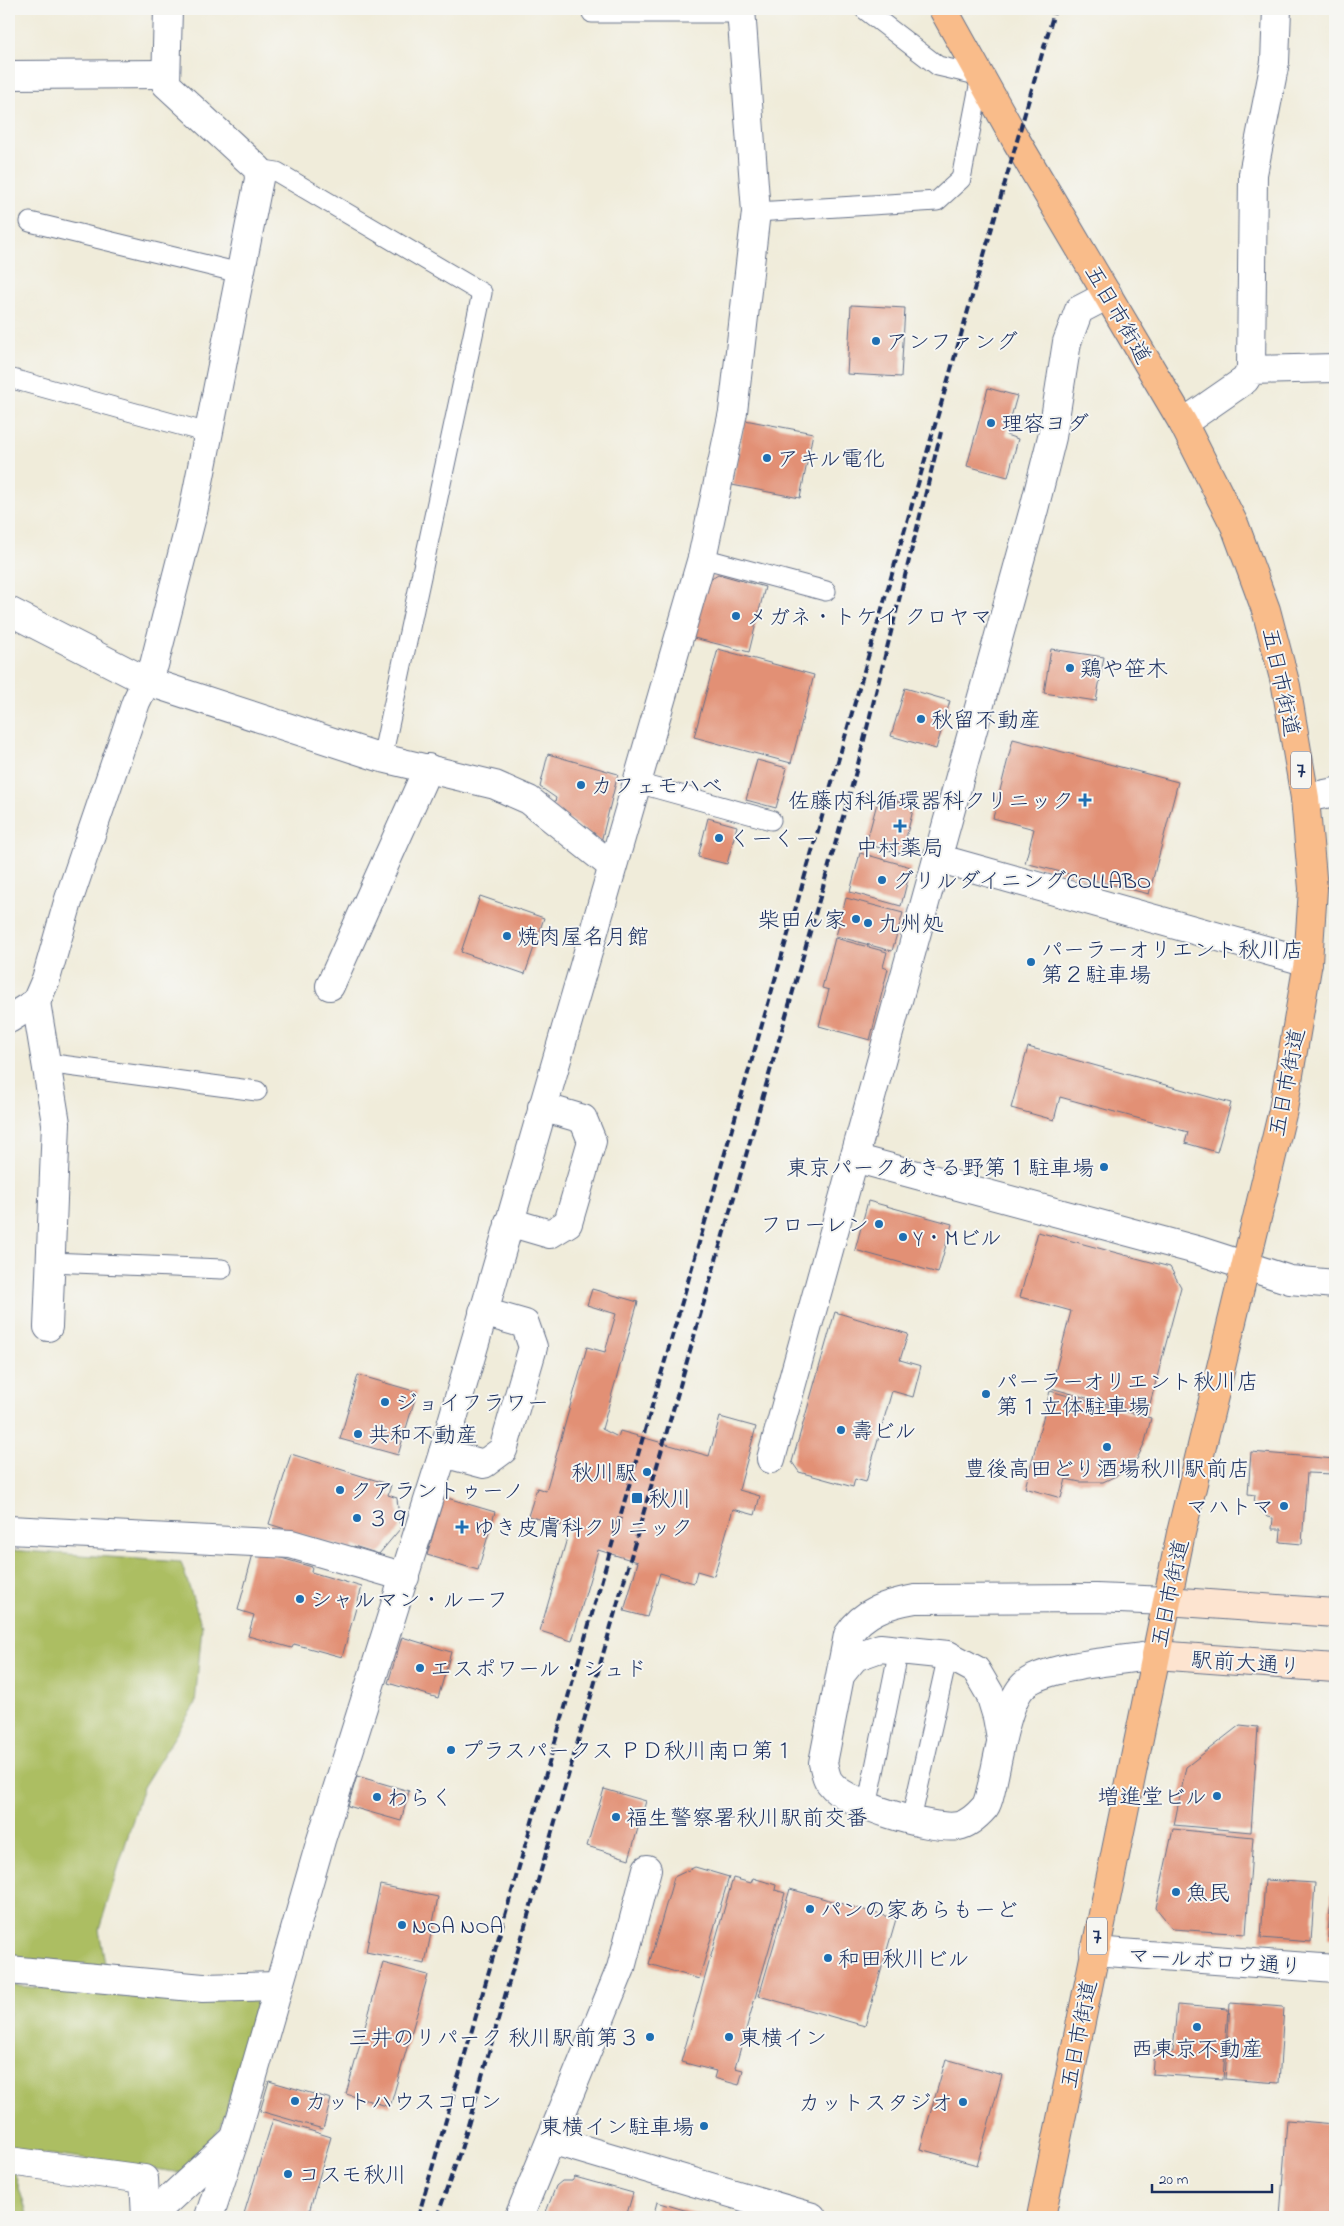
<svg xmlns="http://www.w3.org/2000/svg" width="1344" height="2226" font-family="'Indie Flower','Klee One',sans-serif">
<rect width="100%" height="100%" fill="#f6f6f2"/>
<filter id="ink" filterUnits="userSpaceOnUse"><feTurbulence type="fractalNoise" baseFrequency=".02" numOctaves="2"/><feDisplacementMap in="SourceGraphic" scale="10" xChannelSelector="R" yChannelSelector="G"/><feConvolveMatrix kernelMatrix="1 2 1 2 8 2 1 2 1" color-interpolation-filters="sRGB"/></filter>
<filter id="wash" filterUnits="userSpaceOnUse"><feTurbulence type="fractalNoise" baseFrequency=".0096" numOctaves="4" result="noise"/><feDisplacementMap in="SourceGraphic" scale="20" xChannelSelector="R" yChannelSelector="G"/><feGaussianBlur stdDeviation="1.12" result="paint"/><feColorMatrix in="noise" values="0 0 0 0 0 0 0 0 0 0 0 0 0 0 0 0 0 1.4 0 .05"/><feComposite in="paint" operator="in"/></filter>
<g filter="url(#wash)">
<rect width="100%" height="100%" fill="#f0ecda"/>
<g fill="#acbe62" stroke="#647660">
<path d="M9,1550l172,12 21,64 -7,78 -52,83 -44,143 7,39 -97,-9z"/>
<path d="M9,1985l175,17 75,-6 -38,131 -38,46 -174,-24z"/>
<path d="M9,2171h5l14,46h-19z"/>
</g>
<g id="blocks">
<g fill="#e29075">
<path d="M851,305l54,3 -4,69 -54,-3z"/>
<path d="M988,388l29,8 -11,39 12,4 -10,38 -41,-11z"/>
<path d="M745,420l68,13 -13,65 -68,-13z"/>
<path d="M718,574l47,13 -16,65 -59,-15 15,-55z"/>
<path d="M718,649l96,26 -23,88 -97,-26z"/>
<path d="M1051,649l53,8 -8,44 -52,-8z"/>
<path d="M905,688l45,13 -14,48 -45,-13z"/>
<path d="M1013,739l165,43 -29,112 -124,-31 9,-34 -41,-11z"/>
<path d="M548,754l70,20 -17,68 -48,-34 3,-10 -16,-11z"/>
<path d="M757,760l30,8 -11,40 -30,-8z"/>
<path d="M879,796l35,10 -12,48 -36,-10z"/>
<path d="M708,818l29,8 -10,38 -29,-7z"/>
<path d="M860,853l51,14 -10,39 -51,-14z"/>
<path d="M480,896l64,22 -19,56 -64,-22z"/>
<path d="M846,898l57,15 -11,38 -56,-15z"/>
<path d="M835,938l52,14 -4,15 5,2 -18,71 -51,-14 10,-36 -7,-2z"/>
<path d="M1028,1047l203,56 -14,49 -32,-9 3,-11 -128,-35 -6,23 -43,-12z"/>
<path d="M868,1201l84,23 -14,49 -83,-23z"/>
<path d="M1038,1232l132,35 11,20 -34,128 -96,-27 20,-77 -51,-14z"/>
<path d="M592,1289l46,13 -36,127 16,8 2,-6 89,25 11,-39 36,10 -17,63 21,6 -5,19 -22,-6 -19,67 -17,-5 -3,12 -34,-10 -13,44 -23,-6 14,-49 -40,-12 -26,91 -32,-10 30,-103 -42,-12 9,-28 9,3 41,-144 18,5 11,-38 -29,-9z"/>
<path d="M835,1312l73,22 -8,26 21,6 -8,31 -21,-6 -26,91 -11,-3 -2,8 -54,-15 -7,-10z"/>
<path d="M358,1375l59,17 -19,63 -58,-16z"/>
<path d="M1050,1391l101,27 -6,24 -8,17 -17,15 -17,8h-23l-14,-3 -5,19 -36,-10z"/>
<path d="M1251,1452l84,7 -1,15 -27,-1 -5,71 -22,-2 1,-13h-9l1,-11 -6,-1 -13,-14 1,-8 -7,-1z"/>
<path d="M291,1454l100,31 -3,10 9,3 3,31 -21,25 -25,-8 -1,4 -84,-26z"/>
<path d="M444,1497l51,15 -17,58 -51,-15z"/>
<path d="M254,1550l58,17 -1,5 51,15 -20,70 -48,-13 -2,4 -44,-12 6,-21 -16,-5z"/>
<path d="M402,1637l49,15 -13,46 -50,-15z"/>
<path d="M1240,1725l18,2 -7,105 -77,-7 12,-58z"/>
<path d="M357,1776l52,15 -8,30 -53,-15z"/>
<path d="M604,1789l42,12 -17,58 -42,-13z"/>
<path d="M1173,1829l80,8 -7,97 -73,-5 -17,-21z"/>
<path d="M1334,1861h1v78l-7,-1z"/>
<path d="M695,1867l34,10 -30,102 -50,-15 25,-87z"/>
<path d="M733,1878l18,5 2,-5 23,7 -1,5 10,3 -50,175 8,2 -4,15 -25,-7 2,-7 -35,-9z"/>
<path d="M1265,1880l50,3 -4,59 -50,-4z"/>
<path d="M380,1885l58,12 -13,67 -59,-12z"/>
<path d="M790,1889l106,30 -31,107 -106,-30z"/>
<path d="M383,1963l45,12 -38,132 -44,-13z"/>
<path d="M1230,2003l54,4 -5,76 -54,-4z"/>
<path d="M1177,2005l51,4 -5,70 -71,-5 2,-24 19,2z"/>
<path d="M946,2059l56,16 -25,90 -57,-16z"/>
<path d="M269,2081l62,18 -8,30 -63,-18z"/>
<path d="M273,2119l58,18 -22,75 7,3v2h-73z"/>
<path d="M1287,2120l48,4v93h-55z"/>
<path d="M575,2177l58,16 -7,24h-82l12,-31 6,-5h10z"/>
<path d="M657,2202l51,15h-55z"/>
</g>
</g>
</g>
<g filter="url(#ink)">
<use href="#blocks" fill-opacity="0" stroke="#667189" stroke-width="1"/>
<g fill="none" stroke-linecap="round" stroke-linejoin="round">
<defs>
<g id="lane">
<path d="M592,9v4h149"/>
<path d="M258,169l19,3 205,121 -100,465"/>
<path d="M756,212l181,-11 24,-22 20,-103 -43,-10 -74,-57"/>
<path d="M30,222l210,51"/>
<path d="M9,378l199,55"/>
<path d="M702,558l124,33"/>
<path d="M637,783l134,37"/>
<path d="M46,1063l211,28"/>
<path d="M50,1262l172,7"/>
<path d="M867,1807l32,-158"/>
<path d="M911,1820l37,-165"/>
</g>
<g id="street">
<path d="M9,75l157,-1"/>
<path d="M1251,370l2,-196 22,-112 2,-53"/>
<path d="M1183,423l62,-43 6,-10 84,-2"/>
<path d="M9,611l137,70 236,77 113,27 34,15 83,66"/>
<path d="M1305,798l30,-6"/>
<path d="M937,858l371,104"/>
<path d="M330,986l98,-218"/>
<path d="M36,1002l20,121 -8,204"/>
<path d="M9,1019l27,-17 10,-23 22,-77 68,-200 18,-37 39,-153 66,-333 -1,-10 -92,-85 2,-75"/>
<path d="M854,1158l346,93 90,29 45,4"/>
<path d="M509,1222l41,12 18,-11 24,-82 -9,-22 -41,-12"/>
<path d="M443,1453l41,11 19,-14 30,-103 -8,-23 -42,-12"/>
<path d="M771,1459l263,-950 18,-72 15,-95 12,-32 29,-15"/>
<path d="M9,1530l282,14 114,33"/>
<path d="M1156,1655c-31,5 -110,10 -132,30 -18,17 -26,75 -32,100 -2,7 -3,16 -7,22 -7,8 -16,17 -27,19 -25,5 -112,-22 -127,-42 -5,-5 -6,-14 -8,-21l25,-128c16,-24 39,-31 67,-36l181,-1 71,3"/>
<path d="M841,1674l14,-17 25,-9 68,7 28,15 14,24 7,23 4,22"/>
<path d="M1094,1951l241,18"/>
<path d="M9,1970l194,18 75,-2"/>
<path d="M551,2140l261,77"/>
<path d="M9,2161l135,18 2,38"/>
<path d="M150,2217l84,-78"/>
<path d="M209,2217l26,-79 86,-298 122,-387 259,-895 31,-146 23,-200 -15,-203"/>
<path d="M519,2217l102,-249 26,-99"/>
</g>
<g id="secondary">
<path d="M1167,1601l168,12"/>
<path d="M1156,1655l179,13"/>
</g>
<path id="primary" d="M943,9l74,133 166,281 52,103 31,84 20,76 19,112 8,91 -5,73 -25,148 -102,423 -140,684"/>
</defs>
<use href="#lane" stroke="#667189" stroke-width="21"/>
<use href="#street" stroke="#667189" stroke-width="30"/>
<use href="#secondary" stroke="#667189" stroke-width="30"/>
<use href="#primary" stroke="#667189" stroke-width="30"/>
<use href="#lane" stroke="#fff" stroke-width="19"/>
<use href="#street" stroke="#fff" stroke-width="28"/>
<use href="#secondary" stroke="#fde4d0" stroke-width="28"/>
<use href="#primary" stroke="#f9bc8a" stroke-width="28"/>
<g stroke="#1b2f5e" stroke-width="4" stroke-dasharray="8 4" stroke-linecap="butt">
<path d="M418,2217l637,-2208"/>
<path d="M437,2217l25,-71 395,-1378 84,-336"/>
</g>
</g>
</g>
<g fill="#1f6fb2" stroke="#f6f6f2" stroke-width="2">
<circle cx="876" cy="341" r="5"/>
<circle cx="991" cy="423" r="5"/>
<circle cx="767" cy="458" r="5"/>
<circle cx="736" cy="616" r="5"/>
<circle cx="1070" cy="668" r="5"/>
<circle cx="921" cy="719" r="5"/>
<circle cx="581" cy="785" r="5"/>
<path d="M1082.5 792.5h5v5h5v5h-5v5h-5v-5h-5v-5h5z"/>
<path d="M897.5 818.5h5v5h5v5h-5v5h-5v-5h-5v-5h5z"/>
<circle cx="719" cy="838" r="5"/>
<circle cx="882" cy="880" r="5"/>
<circle cx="856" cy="919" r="5"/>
<circle cx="868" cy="923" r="5"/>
<circle cx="507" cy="936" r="5"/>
<circle cx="1031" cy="962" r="5"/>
<circle cx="1104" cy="1167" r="5"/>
<circle cx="879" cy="1224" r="5"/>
<circle cx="903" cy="1237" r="5"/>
<circle cx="986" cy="1394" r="5"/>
<circle cx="385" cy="1402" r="5"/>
<circle cx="841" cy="1430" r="5"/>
<circle cx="358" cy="1434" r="5"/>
<circle cx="1107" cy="1447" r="5"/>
<circle cx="647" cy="1472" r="5"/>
<circle cx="340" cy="1490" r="5"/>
<rect x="631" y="1492" width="12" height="12" rx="2.5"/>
<circle cx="1284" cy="1506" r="5"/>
<circle cx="357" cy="1518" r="5"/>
<path d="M459.5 1519.5h5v5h5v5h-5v5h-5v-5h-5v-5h5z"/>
<circle cx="300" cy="1599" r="5"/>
<circle cx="420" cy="1668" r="5"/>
<circle cx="451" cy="1750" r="5"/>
<circle cx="1217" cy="1796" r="5"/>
<circle cx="377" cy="1797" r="5"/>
<circle cx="616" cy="1817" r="5"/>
<circle cx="1176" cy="1892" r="5"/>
<circle cx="810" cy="1909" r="5"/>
<circle cx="402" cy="1925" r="5"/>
<circle cx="828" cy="1958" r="5"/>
<circle cx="1197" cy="2027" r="5"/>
<circle cx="650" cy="2037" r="5"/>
<circle cx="729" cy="2037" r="5"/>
<circle cx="295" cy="2101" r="5"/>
<circle cx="963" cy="2102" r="5"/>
<circle cx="704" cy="2126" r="5"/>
<circle cx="288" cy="2174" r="5"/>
</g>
<g text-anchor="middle" stroke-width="4" stroke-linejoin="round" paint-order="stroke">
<g fill="#f6f6f2" stroke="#5d6b8a" stroke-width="1">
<rect x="1291" y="751.5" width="20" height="37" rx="4"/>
<rect x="1087" y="1917.5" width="20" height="37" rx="4"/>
</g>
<g font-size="21" font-weight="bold" fill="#1b2f5e">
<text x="1301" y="777">7</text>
<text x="1097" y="1943">7</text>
</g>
<g font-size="22" fill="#1b2f5e" stroke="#f6f6f2">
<text transform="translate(1119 314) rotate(60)" y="8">五日市街道</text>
<text transform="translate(1282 682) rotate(78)" y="8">五日市街道</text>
<text transform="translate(1286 1082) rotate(-79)" y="8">五日市街道</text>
<text transform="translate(1169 1593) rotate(-78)" y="8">五日市街道</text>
<text transform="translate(1246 1662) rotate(4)" y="8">駅前大通り</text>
<text transform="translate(1215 1960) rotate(4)" y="8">マールボロウ通り</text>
<text transform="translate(1078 2034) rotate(-79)" y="8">五日市街道</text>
</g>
<g font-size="22" fill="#1b2f5e" stroke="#f6f6f2" text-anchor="start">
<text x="886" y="349">アンファング</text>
<text x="1001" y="431">理容ヨダ</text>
<text x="777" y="466">アキル電化</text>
<text x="746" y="624">メガネ・トケイ クロヤマ</text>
<text x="1080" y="676">鶏や笹木</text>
<text x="931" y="727">秋留不動産</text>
<text x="591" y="793">カフェモハべ</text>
<text x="1074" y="808" text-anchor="end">佐藤内科循環器科クリニック</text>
<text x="729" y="846">くーくー</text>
<text x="900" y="855" text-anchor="middle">中村薬局</text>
<text x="892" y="888">グリルダイニングCOLLABO</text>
<text x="846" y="927" text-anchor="end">柴田ん家</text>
<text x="878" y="931">九州処</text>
<text x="517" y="944">焼肉屋名月館</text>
<text x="1041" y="957">パーラーオリエント秋川店<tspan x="1041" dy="25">第２駐車場</tspan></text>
<text x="1094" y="1175" text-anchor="end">東京パークあきる野第１駐車場</text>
<text x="869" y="1232" text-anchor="end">フローレン</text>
<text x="913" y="1245">Y・Mビル</text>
<text x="996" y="1389">パーラーオリエント秋川店<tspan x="996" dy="25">第１立体駐車場</tspan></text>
<text x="395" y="1410">ジョイフラワー</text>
<text x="851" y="1438">壽ビル</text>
<text x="368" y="1442">共和不動産</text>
<text x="1107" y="1476" text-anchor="middle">豊後高田どり酒場秋川駅前店</text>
<text x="637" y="1480" text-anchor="end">秋川駅</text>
<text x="350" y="1498">クアラントゥーノ</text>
<text x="648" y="1506">秋川</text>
<text x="1274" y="1514" text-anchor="end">マハトマ</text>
<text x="367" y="1526">３９</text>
<text x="473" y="1535">ゆき皮膚科クリニック</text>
<text x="310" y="1607">シャルマン・ルーフ</text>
<text x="430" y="1676">エスポワール・シュド</text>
<text x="461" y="1758">プラスパークス ＰＤ秋川南口第１</text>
<text x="1207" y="1804" text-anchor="end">増進堂ビル</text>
<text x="387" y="1805">わらく</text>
<text x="626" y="1825">福生警察署秋川駅前交番</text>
<text x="1186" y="1900">魚民</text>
<text x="820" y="1917">パンの家あらもーど</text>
<text x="412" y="1933">NOA NOA</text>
<text x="838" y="1966">和田秋川ビル</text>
<text x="640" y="2045" text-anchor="end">三井のリパーク 秋川駅前第３</text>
<text x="739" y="2045">東横イン</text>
<text x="1197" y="2056" text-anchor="middle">西東京不動産</text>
<text x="305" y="2109">カットハウスコロン</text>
<text x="953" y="2110" text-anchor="end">カットスタジオ</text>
<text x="694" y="2134" text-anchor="end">東横イン駐車場</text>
<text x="298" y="2182">コスモ秋川</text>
</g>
</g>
<rect width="1344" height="2226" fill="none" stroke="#f6f6f2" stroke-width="30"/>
<path d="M1152 2184v8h120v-8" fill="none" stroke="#1b2f5e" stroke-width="2.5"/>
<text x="1159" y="2184" font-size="15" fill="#1b2f5e" stroke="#f6f6f2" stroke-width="4" paint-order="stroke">20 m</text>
</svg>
